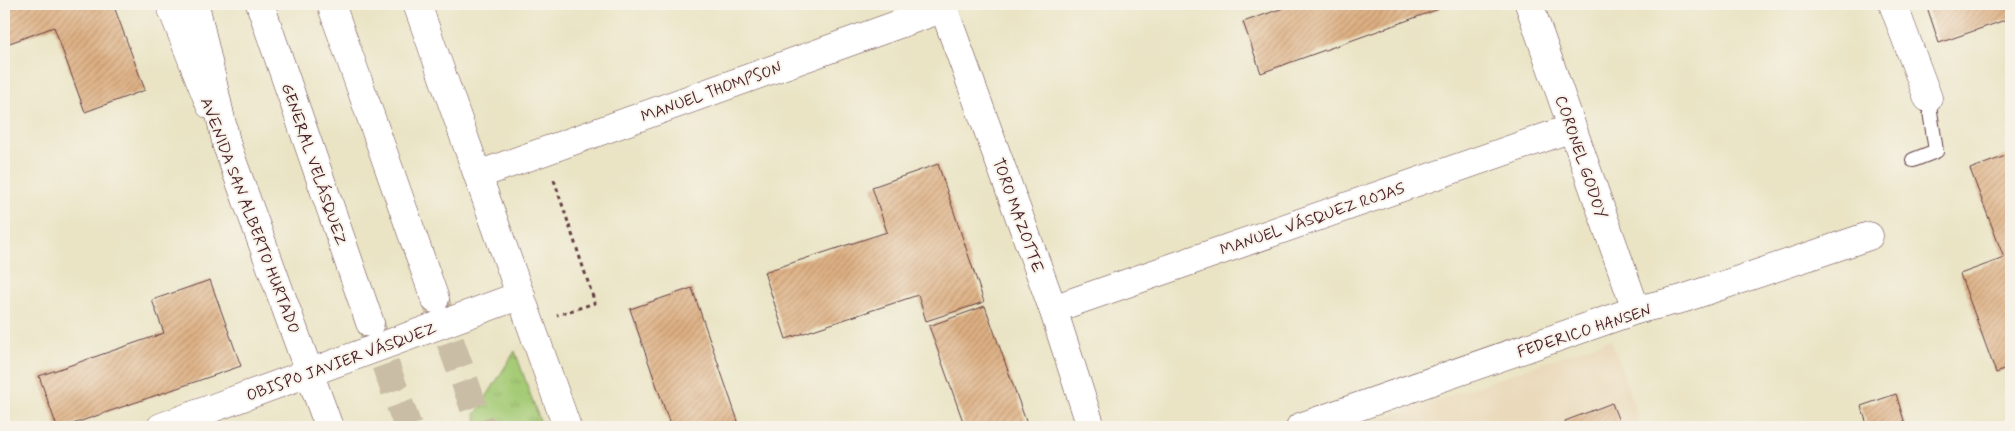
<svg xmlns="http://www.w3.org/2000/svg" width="2015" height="431" font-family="Mynerve,sans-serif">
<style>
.built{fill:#ead9ba}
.grass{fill:url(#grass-tufts);stroke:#787550}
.building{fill:url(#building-hatch)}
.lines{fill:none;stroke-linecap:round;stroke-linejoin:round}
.highway-tunnel{stroke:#cabda6;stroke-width:28;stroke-dasharray:28 14;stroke-linecap:butt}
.lane-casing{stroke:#623d42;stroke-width:16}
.street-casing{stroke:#623d42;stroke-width:29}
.secondary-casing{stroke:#623d42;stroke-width:29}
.primary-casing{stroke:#623d42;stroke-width:29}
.highway-casing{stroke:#623d42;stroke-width:29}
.path{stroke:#623d42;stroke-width:3;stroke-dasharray:4 4;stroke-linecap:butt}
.lane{stroke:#fff;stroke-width:14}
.street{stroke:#fff;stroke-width:28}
.secondary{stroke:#fff;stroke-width:28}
.primary{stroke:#fff;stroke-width:28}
.highway{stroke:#fff;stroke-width:28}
.labels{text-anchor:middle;stroke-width:4;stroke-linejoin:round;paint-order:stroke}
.street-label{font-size:16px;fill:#4a1f2b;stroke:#f7f3e8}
</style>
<defs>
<pattern id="grass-tufts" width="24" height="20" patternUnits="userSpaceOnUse" patternTransform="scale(1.25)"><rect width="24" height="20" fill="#a5cb76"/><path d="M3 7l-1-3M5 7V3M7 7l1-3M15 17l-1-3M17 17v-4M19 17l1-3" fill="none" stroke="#90ae66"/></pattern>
<pattern id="building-hatch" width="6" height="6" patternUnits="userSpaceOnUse" patternTransform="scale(1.25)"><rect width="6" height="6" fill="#deb083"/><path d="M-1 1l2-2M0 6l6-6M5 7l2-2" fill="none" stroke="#b68f6b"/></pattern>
</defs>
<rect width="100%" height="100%" fill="#f7f3e8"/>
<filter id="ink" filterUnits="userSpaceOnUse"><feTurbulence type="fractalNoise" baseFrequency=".02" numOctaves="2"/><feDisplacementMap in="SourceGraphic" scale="10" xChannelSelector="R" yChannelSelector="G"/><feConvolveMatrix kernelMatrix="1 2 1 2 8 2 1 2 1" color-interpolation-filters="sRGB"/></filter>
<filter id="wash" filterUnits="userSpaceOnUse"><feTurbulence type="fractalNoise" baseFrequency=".0096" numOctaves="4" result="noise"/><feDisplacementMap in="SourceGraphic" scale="20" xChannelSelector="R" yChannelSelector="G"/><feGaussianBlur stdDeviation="1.12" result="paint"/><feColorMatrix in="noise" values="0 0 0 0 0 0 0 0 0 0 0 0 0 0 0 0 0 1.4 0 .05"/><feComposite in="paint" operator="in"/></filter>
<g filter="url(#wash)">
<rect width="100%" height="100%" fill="#eae4c5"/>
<!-- built -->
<polygon class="built" points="1611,339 1641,427 1360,427"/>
<!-- grass -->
<polygon class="grass" points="515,351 542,427 479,427 475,415"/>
<g id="blocks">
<!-- building -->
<g class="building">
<polygon points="4,4 113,4 145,90 85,112 54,27 4,45"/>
<polygon points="1295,4 1438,4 1439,9 1261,73 1243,22"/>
<polygon points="1926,4 2011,4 2011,18 1939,43"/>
<polygon points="2011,154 2011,367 1996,373 1960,274 2004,258 1970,169"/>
<polygon points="938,164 984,302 926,321 918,295 786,339 764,272 887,232 872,187"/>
<polygon points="210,280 241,366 64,427 57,427 39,376 164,333 152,300"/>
<polygon points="692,288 740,427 671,427 630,309"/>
<polygon points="985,306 1028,427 965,427 929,326"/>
<polygon points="1896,394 1906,427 1868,427 1861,406"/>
<polygon points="1612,403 1621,427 1567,427 1565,421"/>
</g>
</g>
</g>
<g filter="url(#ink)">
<use href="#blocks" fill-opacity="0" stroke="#623d42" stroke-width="1"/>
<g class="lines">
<!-- highway-tunnel -->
<g class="highway-tunnel">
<polyline points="436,302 481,427"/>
<polyline points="371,325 408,427"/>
</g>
<!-- lane casing -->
<g class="lane-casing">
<polyline id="lane" points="1913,160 1936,151 1928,98"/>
</g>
<!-- street casing -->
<g class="street-casing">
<g id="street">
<polyline points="1529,4 1636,310"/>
<polyline points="1893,4 1928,98"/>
<polyline points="478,175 944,8"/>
<polyline points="1053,309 1572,128"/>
<polyline points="161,427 521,295"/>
<polyline points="1300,427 1636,310 1682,299 1869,236"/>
</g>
</g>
<!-- secondary casing -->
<g class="secondary-casing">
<g id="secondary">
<polyline points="170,4 210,105"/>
<polyline points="942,4 1053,309 1091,427"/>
</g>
</g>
<!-- primary casing -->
<g class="primary-casing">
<g id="primary">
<polyline points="417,4 567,427"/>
<polyline points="227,146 329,427"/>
</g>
</g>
<!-- highway casing -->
<g class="highway-casing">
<g id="highway">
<polyline points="195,4 227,146"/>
<polyline points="260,4 370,323"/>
<polyline points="331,4 435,299"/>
</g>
</g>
<!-- path -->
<polyline class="path" points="554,180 595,303 557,315"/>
<!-- lane -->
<use href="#lane" class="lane"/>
<!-- street -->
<use href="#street" class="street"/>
<!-- secondary -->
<use href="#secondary" class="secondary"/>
<!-- primary -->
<use href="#primary" class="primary"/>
<!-- highway -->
<use href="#highway" class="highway"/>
</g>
</g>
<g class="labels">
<!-- street labels -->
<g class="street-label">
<text transform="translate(711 91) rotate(-20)" y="6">MANUEL THOMPSON</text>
<text transform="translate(1582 157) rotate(71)" y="6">CORONEL GODOY</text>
<text transform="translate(315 164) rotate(71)" y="6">GENERAL VELÁSQUEZ</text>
<text transform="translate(251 215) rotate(69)" y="6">AVENIDA SAN ALBERTO HURTADO</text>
<text transform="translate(1019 215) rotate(70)" y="6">TORO MAZOTTE</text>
<text transform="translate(1312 218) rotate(-19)" y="6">MANUEL VÁSQUEZ ROJAS</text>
<text transform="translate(1584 330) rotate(-18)" y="6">FEDERICO HANSEN</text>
<text transform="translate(341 361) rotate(-20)" y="6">OBISPO JAVIER VÁSQUEZ</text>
</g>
</g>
<!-- margin -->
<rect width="2015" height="431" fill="none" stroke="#f7f3e8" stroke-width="20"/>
</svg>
